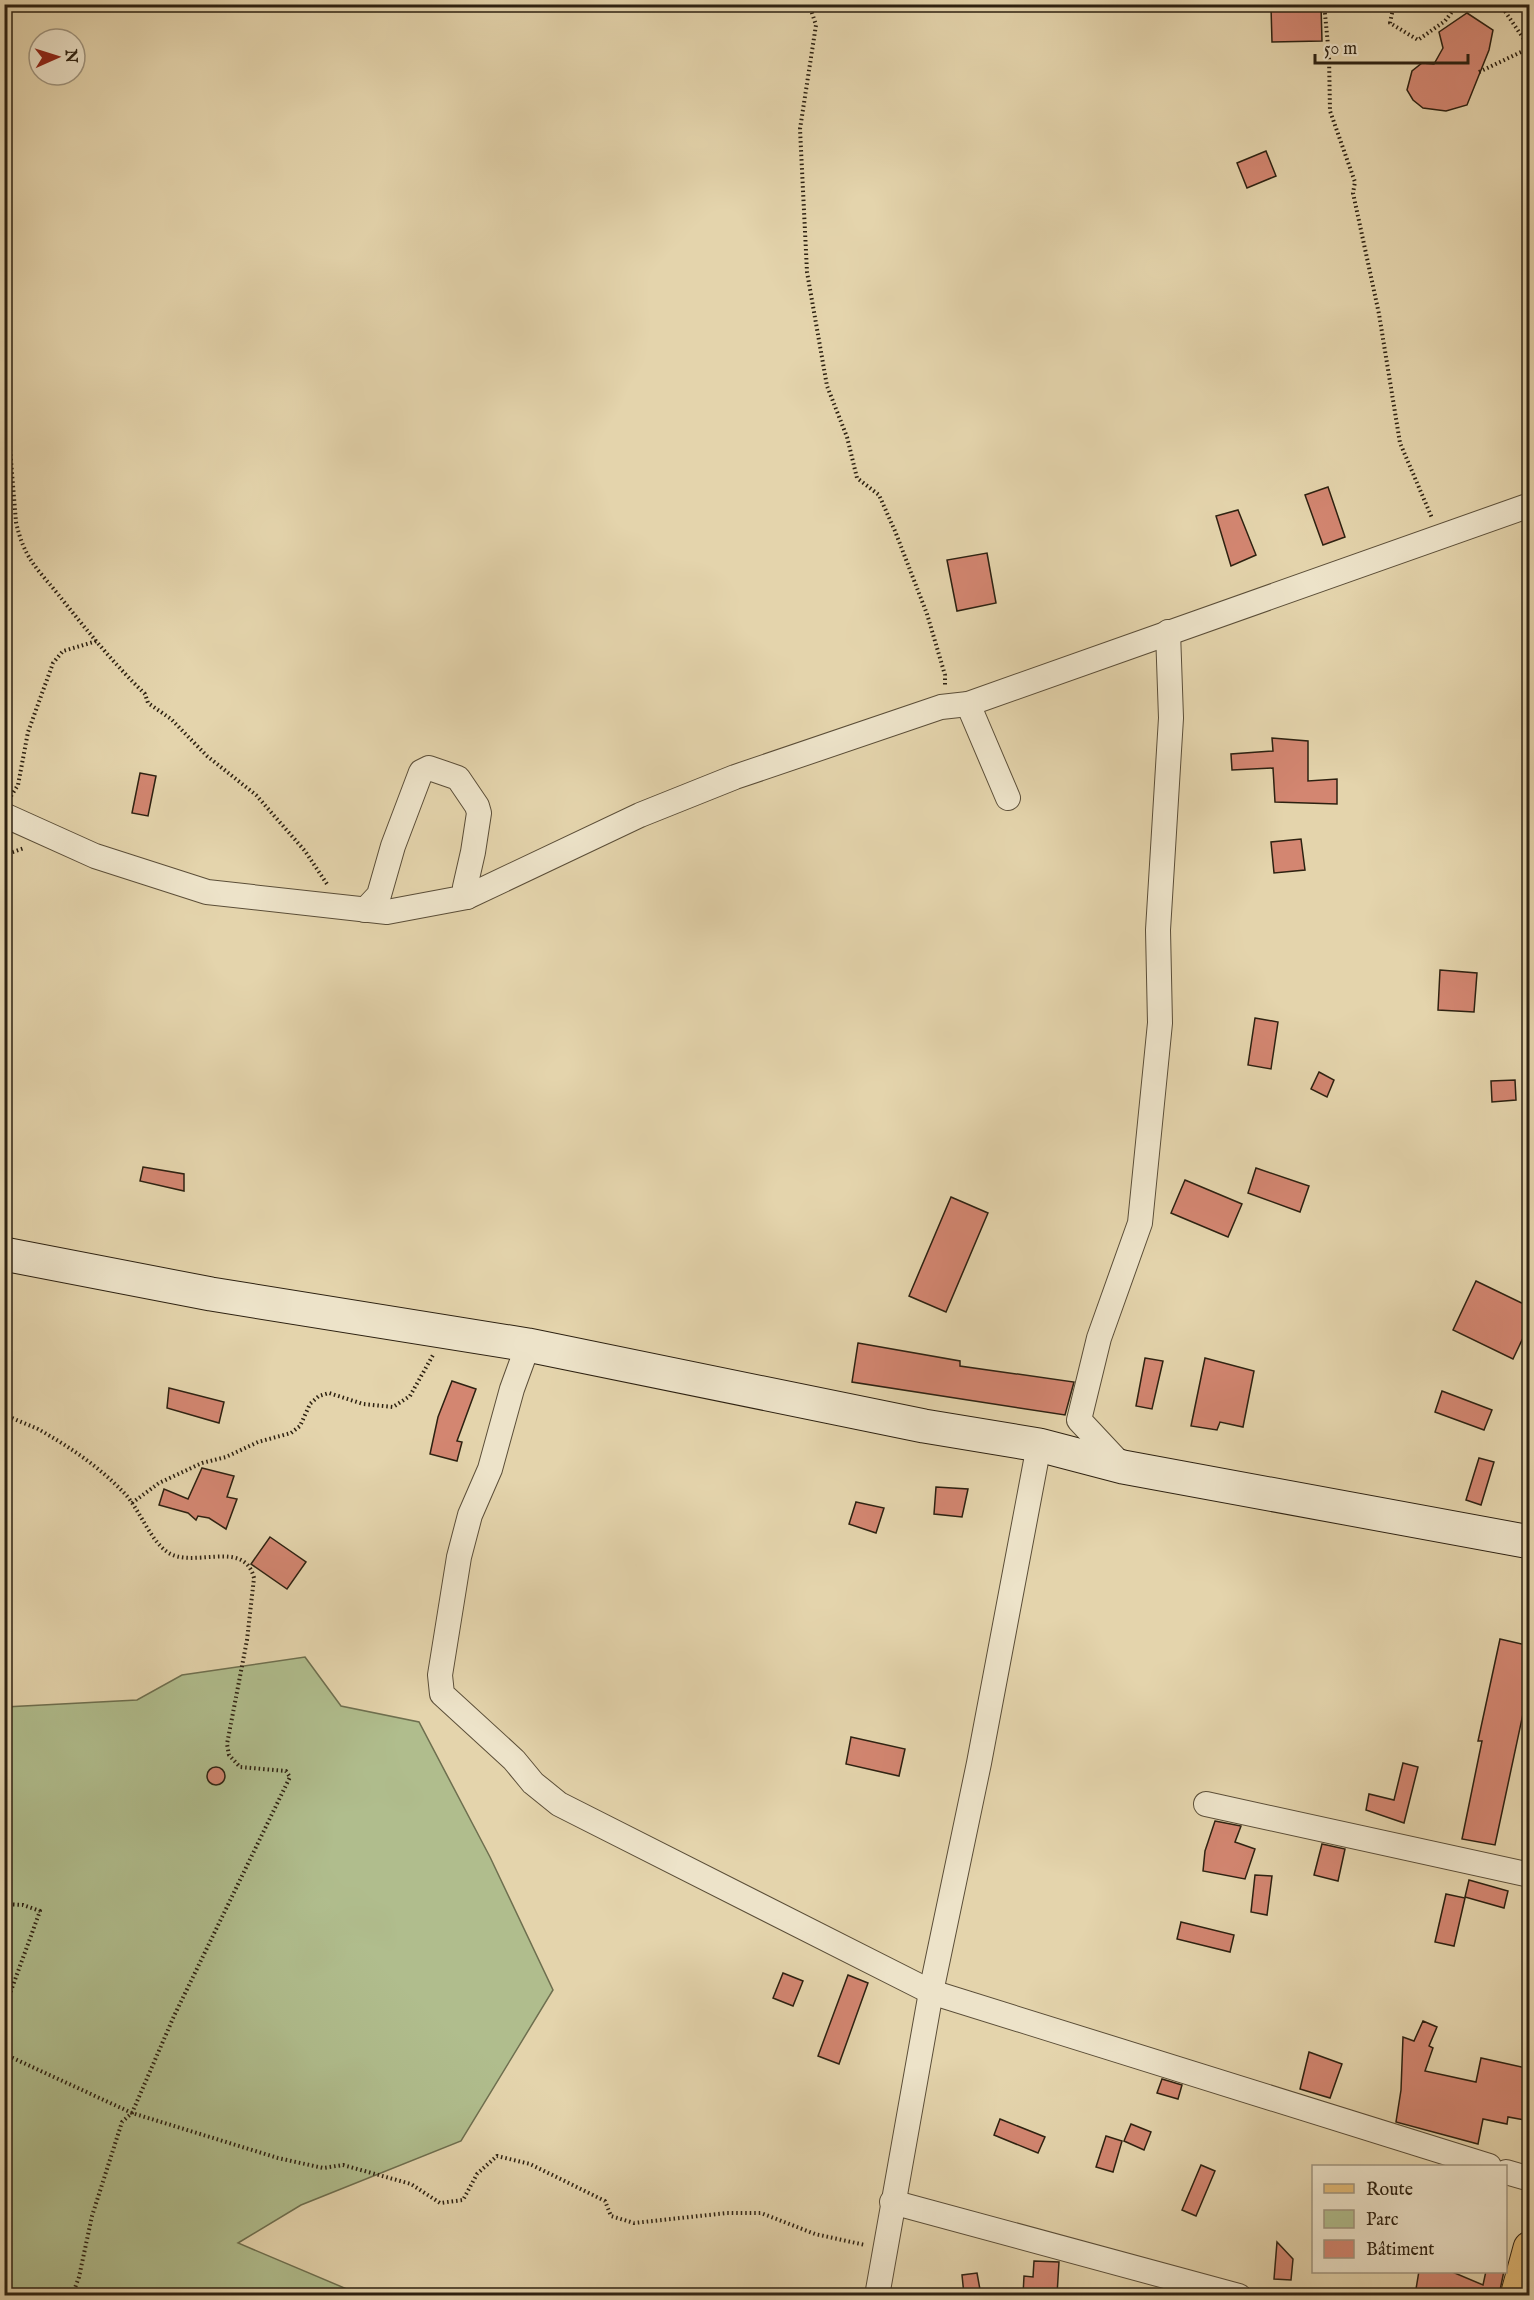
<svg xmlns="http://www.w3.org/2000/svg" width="1534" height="2300" font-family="'IM FELL English',serif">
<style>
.green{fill:#b0bd8d;stroke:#6e6f4f;stroke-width:1.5}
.building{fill:#d38671;stroke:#2d2111;stroke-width:1.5}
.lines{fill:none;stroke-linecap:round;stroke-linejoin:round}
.minor-casing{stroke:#5b4e38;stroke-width:26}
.secondary-casing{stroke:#2d2111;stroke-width:35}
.primary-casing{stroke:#2d2111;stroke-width:35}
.path{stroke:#2d2111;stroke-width:4;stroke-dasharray:1.5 3;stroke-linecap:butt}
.minor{stroke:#ede3c9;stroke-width:24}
.secondary{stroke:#ede3c9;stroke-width:33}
.primary{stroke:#e2ba76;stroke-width:33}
</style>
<rect width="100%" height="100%" fill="#e4d4ac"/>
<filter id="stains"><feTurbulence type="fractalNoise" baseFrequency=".00333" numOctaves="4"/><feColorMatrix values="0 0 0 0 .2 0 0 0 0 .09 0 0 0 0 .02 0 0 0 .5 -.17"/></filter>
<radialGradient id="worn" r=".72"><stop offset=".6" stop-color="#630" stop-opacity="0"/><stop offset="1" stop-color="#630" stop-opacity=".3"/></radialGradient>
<!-- green -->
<polygon class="green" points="305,1657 341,1706 419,1722 490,1857 553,1990 461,2141 301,2205 238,2243 361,2295 5,2295 5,1707 137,1700 182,1675"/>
<!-- building -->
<g class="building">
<polygon points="1321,5 1322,41 1272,42 1271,7"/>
<polygon points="1467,13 1493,30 1489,50 1467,105 1446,111 1423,108 1413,100 1407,90 1412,71 1422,63 1434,64 1443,48 1439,32"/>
<polygon points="1266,151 1276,176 1247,188 1237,163"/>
<polygon points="1328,487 1345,537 1323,545 1305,495"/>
<polygon points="1238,510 1256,555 1231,566 1216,516"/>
<polygon points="987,553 996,603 957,611 947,560"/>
<polygon points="1272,738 1308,741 1308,781 1337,779 1337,804 1275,802 1273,768 1232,770 1231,754 1273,751"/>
<polygon points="140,773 156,776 148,816 132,813"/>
<polygon points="1301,839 1305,870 1274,873 1271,842"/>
<polygon points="1440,970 1477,973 1474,1012 1438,1010"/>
<polygon points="1255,1018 1278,1022 1271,1069 1248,1065"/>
<polygon points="1319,1072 1334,1080 1327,1097 1311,1089"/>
<polygon points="1515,1080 1516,1100 1492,1102 1491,1081"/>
<polygon points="143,1167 184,1174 184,1191 140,1181"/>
<polygon points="1256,1168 1309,1186 1300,1212 1248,1193"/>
<polygon points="1185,1180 1242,1204 1228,1237 1171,1213"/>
<polygon points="951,1197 988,1213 946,1312 909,1296"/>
<polygon points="1476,1281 1530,1307 1530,1323 1513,1359 1453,1330"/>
<polygon points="858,1343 960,1361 960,1366 1074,1382 1065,1415 852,1382"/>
<polygon points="1145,1358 1163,1361 1152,1409 1136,1406"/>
<polygon points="1205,1358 1254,1371 1243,1427 1220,1422 1217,1430 1191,1426"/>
<polygon points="452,1381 476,1389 457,1441 462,1442 457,1461 430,1454 438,1417"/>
<polygon points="169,1388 224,1402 219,1423 167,1408"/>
<polygon points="1442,1391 1492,1410 1484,1430 1435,1412"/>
<polygon points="1479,1458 1494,1462 1481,1505 1466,1500"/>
<polygon points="202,1468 234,1476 227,1497 237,1499 226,1529 209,1518 198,1516 196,1520 188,1513 159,1505 164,1489 188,1499"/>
<polygon points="936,1487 968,1489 962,1517 934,1514"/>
<polygon points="856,1502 884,1508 876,1533 849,1524"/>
<polygon points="270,1537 306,1562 287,1589 251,1564"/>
<polygon points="1500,1639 1530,1646 1530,1681 1495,1845 1462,1839 1482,1741 1478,1741"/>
<polygon points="851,1737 905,1749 899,1776 846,1764"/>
<polygon points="1403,1763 1418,1767 1404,1823 1366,1810 1369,1794 1394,1800"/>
<circle cx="216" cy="1776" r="9"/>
<polygon points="1215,1821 1241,1826 1235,1842 1255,1849 1245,1879 1203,1871 1205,1851"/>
<polygon points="1322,1844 1345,1849 1338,1881 1314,1875"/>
<polygon points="1255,1875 1272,1876 1267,1915 1251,1912"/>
<polygon points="1469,1880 1508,1891 1504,1908 1465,1897"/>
<polygon points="1446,1894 1465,1898 1454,1946 1435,1942"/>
<polygon points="1181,1922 1234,1935 1230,1952 1177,1939"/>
<polygon points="783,1973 803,1981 793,2006 773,1998"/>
<polygon points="848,1975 868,1983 839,2064 818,2056"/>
<polygon points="1423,2021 1437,2027 1429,2046 1433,2048 1425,2071 1476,2082 1481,2058 1530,2069 1530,2121 1508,2117 1507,2124 1483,2119 1478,2144 1396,2122 1401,2090 1403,2037 1414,2041"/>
<polygon points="1309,2052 1342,2064 1330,2098 1300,2089"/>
<polygon points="1162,2079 1182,2085 1178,2099 1157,2093"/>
<polygon points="1000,2119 1045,2137 1038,2153 994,2135"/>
<polygon points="1131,2124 1151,2132 1144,2150 1124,2141"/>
<polygon points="1106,2136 1122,2141 1113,2172 1096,2167"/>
<polygon points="1201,2165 1215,2171 1196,2216 1182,2210"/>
<polygon points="1277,2242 1293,2259 1291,2280 1274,2279"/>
<polygon points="1034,2261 1059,2262 1057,2295 1023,2295 1024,2276 1033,2277"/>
<polygon points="1419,2271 1450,2271 1483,2285 1486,2271 1504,2271 1499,2295 1415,2295"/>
<polygon points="977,2273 981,2295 964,2295 962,2275"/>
</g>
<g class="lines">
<!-- minor casing -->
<g class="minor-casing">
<g id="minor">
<polyline points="968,704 1008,798"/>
<polyline points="4,815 95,856 207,892 387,912 467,897 640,815 735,777 941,707 968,704 1530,505"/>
<polyline points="365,910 379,895 393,846 421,772 429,768 458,778 477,806 479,813 473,852 465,887 467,897"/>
<polyline points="528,1345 512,1389 490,1469 470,1515 459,1557 440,1675 442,1694 514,1760 533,1783 559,1804 931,1992 1489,2166"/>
<polyline points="1123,1467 1079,1420 1099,1338 1140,1223 1160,1023 1158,930 1171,718 1168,632"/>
<polyline points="1206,1804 1530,1875"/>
<polyline points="1506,2172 1530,2179"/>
<polyline points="892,2202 1239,2296"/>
<polyline points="877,2296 931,1992 979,1763 1039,1445"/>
</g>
</g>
<!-- secondary casing -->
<g class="secondary-casing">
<polyline id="secondary" points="4,1254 211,1294 528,1345 924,1426 1039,1445 1123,1467 1530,1542"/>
</g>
<!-- primary casing -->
<g class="primary-casing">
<polyline id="primary" points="1517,2296 1530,2248"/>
</g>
<!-- path -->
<g class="path">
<polyline points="809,4 816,25 800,129 807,272 827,386 847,437 857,478 879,495 895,531 927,614 945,675 945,686"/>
<polyline points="1324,4 1329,55 1330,111 1355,182 1353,193 1379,314 1400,443 1432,518"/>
<polyline points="1394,4 1390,23 1418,40 1445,21 1458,4"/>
<polyline points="1500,4 1530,48"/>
<polyline points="1479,72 1521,52 1530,43"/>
<path d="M4,370L9,386L7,412L16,522C24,558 36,567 57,593C85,628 113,663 145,694L148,703L171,719L207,756L256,795L305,851L327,884"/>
<polyline points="11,796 18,785 28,732 53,663 63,651 97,641"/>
<polyline points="4,855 24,848"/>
<path d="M4,1414C15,1420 27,1424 38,1429C70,1447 101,1468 126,1495C140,1511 150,1539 166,1551C191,1571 244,1537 254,1578L247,1640L227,1744L229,1755L240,1767L286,1771L290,1777L174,2016L132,2113L122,2122L92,2216L79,2277L72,2296"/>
<polyline points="132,1503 159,1483 202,1463 226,1457 258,1442 291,1433 300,1426 310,1404 319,1396 329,1393 363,1404 393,1407 410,1396 433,1355"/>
<polyline points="4,1904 23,1905 40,1911 4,2010"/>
<polyline points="4,2054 132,2113 278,2158 323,2168 343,2165 411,2184 440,2203 463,2200 477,2174 497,2156 530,2164 605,2201 611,2216 634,2223 727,2213 761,2213 815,2234 865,2245"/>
</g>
<!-- minor -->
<use href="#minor" class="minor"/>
<!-- secondary -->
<use href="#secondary" class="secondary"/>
<!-- primary -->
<use href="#primary" class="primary"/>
</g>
<!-- margin -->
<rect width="1534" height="2300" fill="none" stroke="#e4d4ac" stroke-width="24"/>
<rect x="6" y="6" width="1522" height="2288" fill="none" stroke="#2d2111" stroke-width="3"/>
<rect x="12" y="12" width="1510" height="2276" fill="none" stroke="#2d2111" stroke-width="1.5"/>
<!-- legend -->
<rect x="1312" y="2165" width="195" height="108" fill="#ede3c9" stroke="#a0957f" stroke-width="1.5"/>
<rect x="1324" y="2184" width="30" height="9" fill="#e2ba76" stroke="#a0957f" stroke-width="1.5"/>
<text x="1366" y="2195" font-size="18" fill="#2d2111">Route</text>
<rect x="1324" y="2210" width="30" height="18" fill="#b0bd8d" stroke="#a0957f" stroke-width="1.5"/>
<text x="1366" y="2225" font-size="18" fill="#2d2111">Parc</text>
<rect x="1324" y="2240" width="30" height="18" fill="#d38671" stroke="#a0957f" stroke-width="1.5"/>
<text x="1366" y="2255" font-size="18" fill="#2d2111">Bâtiment</text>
<!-- north arrow -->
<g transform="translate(57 57) rotate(87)"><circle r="28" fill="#ede3c9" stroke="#a0957f" stroke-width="1.5"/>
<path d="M0-4.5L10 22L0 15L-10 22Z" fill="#8f2418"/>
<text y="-9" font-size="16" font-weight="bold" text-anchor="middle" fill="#2d2111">N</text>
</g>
<!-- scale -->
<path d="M1315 54v9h153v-9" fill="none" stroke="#2d2111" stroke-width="3"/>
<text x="1324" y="54" font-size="18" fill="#2d2111" stroke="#ede3c9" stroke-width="4.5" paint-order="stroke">50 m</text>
<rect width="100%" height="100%" filter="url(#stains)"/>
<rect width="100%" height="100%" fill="url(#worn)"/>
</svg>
